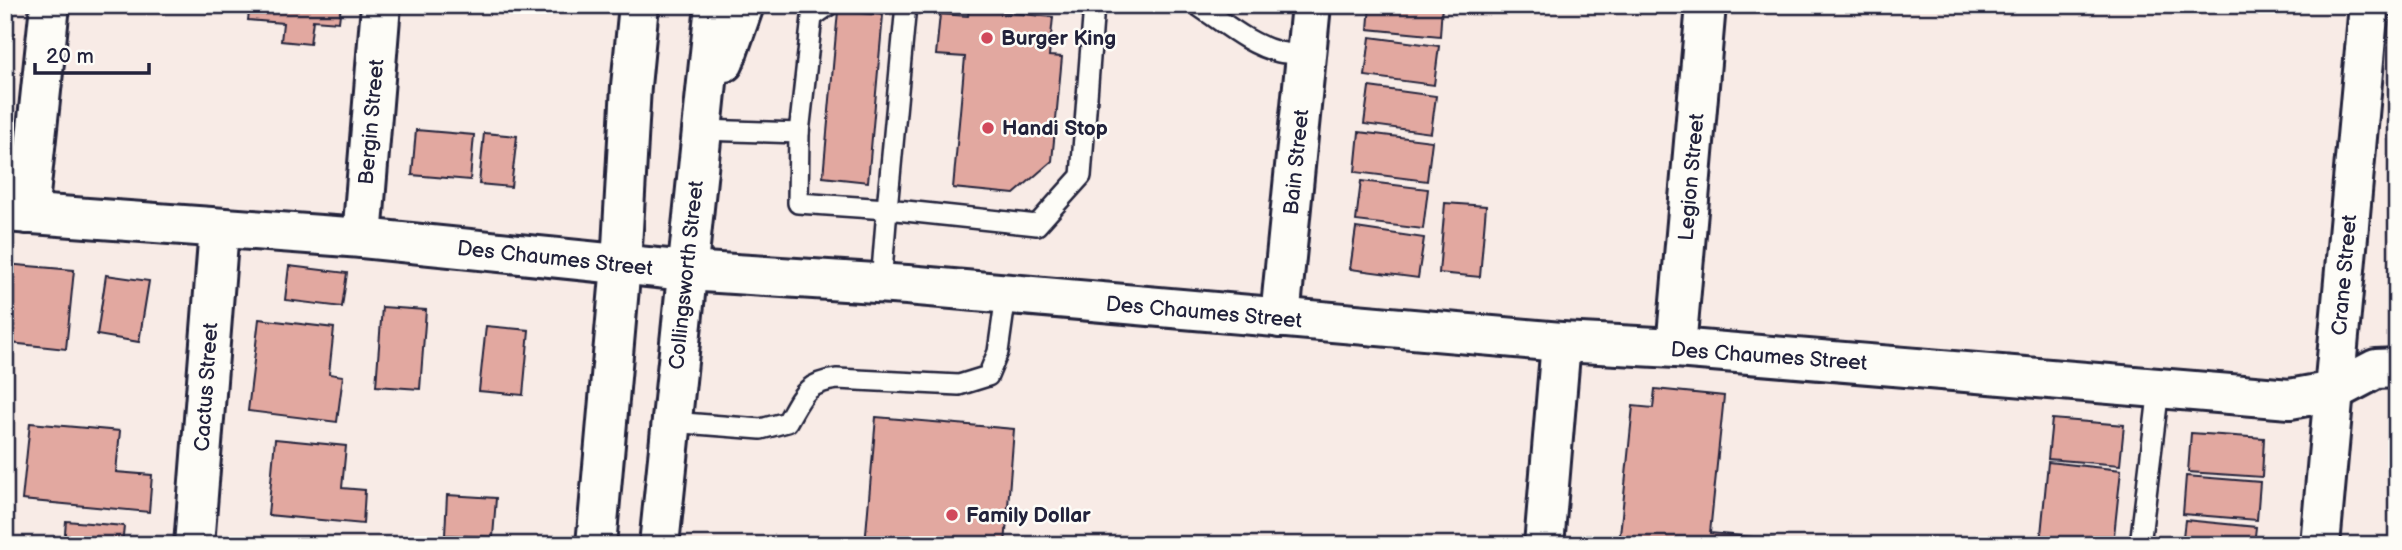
<svg xmlns="http://www.w3.org/2000/svg" width="2402" height="550" font-family="'Balsamiq Sans',sans-serif">
<style>
.building{fill:#e2a8a0;stroke:#22223b;stroke-width:2}
.lines{fill:none;stroke-linecap:round;stroke-linejoin:round}
.lane-casing{stroke:#22223b;stroke-width:24}
.street-casing{stroke:#22223b;stroke-width:44}
.secondary-casing{stroke:#22223b;stroke-width:44}
.lane{stroke:#fdfcf7;stroke-width:19}
.street{stroke:#fdfcf7;stroke-width:38}
.secondary{stroke:#fdfcf7;stroke-width:38}
.poi-dot{fill:#d1495b;stroke:#fdfcf7;stroke-width:2.5}
.labels{text-anchor:middle;stroke-width:5;stroke-linejoin:round;paint-order:stroke}
.poi-label{font-size:21px;font-weight:bold;fill:#22223b;stroke:#fdfcf7;text-anchor:start}
.street-label{font-size:21px;fill:#22223b;stroke:#fdfcf7}
</style>
<rect width="100%" height="100%" fill="#f8ebe6"/>
<filter id="ink" filterUnits="userSpaceOnUse"><feTurbulence type="fractalNoise" baseFrequency=".0143" numOctaves="2"/><feDisplacementMap in="SourceGraphic" scale="14" xChannelSelector="R" yChannelSelector="G"/><feConvolveMatrix kernelMatrix="1 2 1 2 8 2 1 2 1" color-interpolation-filters="sRGB"/></filter>
<g filter="url(#ink)">
<!-- building -->
<g class="building">
<polygon points="250,5 341,5 339,22 313,20 310,44 281,41 283,23 248,20"/>
<polygon points="1370,5 1442,5 1440,36 1368,29"/>
<polygon points="969,9 1053,17 1049,56 1062,57 1052,161 1014,194 953,188 965,57 936,55 940,14 968,16"/>
<polygon points="838,11 883,15 868,182 823,177"/>
<polygon points="1370,37 1439,46 1434,85 1365,76"/>
<polygon points="1369,87 1436,96 1431,133 1364,124"/>
<polygon points="416,130 474,135 470,180 412,175"/>
<polygon points="1359,132 1432,141 1427,181 1355,172"/>
<polygon points="484,133 517,136 511,187 479,184"/>
<polygon points="1361,181 1428,189 1423,229 1356,221"/>
<polygon points="1445,203 1486,206 1480,277 1439,273"/>
<polygon points="1356,228 1424,238 1418,278 1350,269"/>
<polygon points="5,264 74,270 66,349 10,343 11,323 5,322"/>
<polygon points="289,266 347,273 342,307 285,300"/>
<polygon points="106,275 149,281 139,342 97,335"/>
<polygon points="382,307 426,310 420,389 376,386"/>
<polygon points="259,319 334,328 329,374 343,376 337,422 248,411"/>
<polygon points="486,326 529,330 523,395 479,391"/>
<polygon points="1655,389 1724,396 1710,533 1774,539 1773,545 1619,545 1633,406 1653,408"/>
<polygon points="876,417 1014,429 1005,545 865,545"/>
<polygon points="2052,419 2124,425 2120,465 2048,459"/>
<polygon points="30,423 120,431 116,472 152,475 149,512 22,500"/>
<polygon points="2397,429 2397,487 2391,486"/>
<polygon points="2191,433 2264,438 2262,477 2188,472"/>
<polygon points="275,439 346,446 342,488 365,490 363,524 268,515"/>
<polygon points="2048,462 2121,470 2113,545 2040,545"/>
<polygon points="2186,476 2260,482 2257,520 2183,514"/>
<polygon points="447,495 496,498 493,537 445,535"/>
<polygon points="2185,520 2256,527 2254,545 2182,545"/>
<polygon points="66,521 124,526 122,545 64,545"/>
</g>
<g class="lines">
<!-- lane casing -->
<g class="lane-casing">
<g id="lane">
<polyline points="906,5 887,209 1037,225 1081,176 1094,5"/>
<path d="M1197,5C1223,22 1249,45 1279,52C1288,54 1298,54 1307,55"/>
<polyline points="702,130 799,133 812,17 829,5"/>
<polyline points="799,133 798,203 887,209 881,284"/>
<path d="M671,422L761,429L787,422C802,396 805,383 837,379L959,385L988,376L998,352L1006,295"/>
<polyline points="2140,545 2159,388"/>
</g>
</g>
<!-- street casing -->
<g class="street-casing">
<g id="street">
<polyline points="5,212 362,238 687,271 907,285 1561,342 1676,348 2290,399 2334,391 2376,369 2397,368"/>
<polyline points="28,214 50,5"/>
<polyline points="362,238 381,5"/>
<polyline points="1280,318 1311,5"/>
<polyline points="1676,348 1706,5"/>
<polyline points="194,545 219,229"/>
<polyline points="1544,545 1561,342"/>
</g>
</g>
<!-- secondary casing -->
<g class="secondary-casing">
<g id="secondary">
<polyline points="724,62 744,5"/>
<polyline points="596,545 621,265 631,86 639,5"/>
<polyline points="659,545 715,5"/>
<polyline points="2320,545 2369,5"/>
</g>
</g>
<!-- lane -->
<use href="#lane" class="lane"/>
<!-- street -->
<use href="#street" class="street"/>
<!-- secondary -->
<use href="#secondary" class="secondary"/>
</g>
</g>
<!-- markers -->
<g class="poi-dot">
<circle cx="987" cy="38" r="7"/>
<circle cx="988" cy="128" r="7"/>
<circle cx="952" cy="515" r="7"/>
</g>
<g class="labels">
<!-- poi labels -->
<g class="poi-label">
<text x="1001" y="45">Burger King</text>
<text x="1002" y="135">Handi Stop</text>
<text x="966" y="522">Family Dollar</text>
</g>
<!-- street labels -->
<g class="street-label">
<text transform="translate(371 122) rotate(-85)" y="7">Bergin Street</text>
<text transform="translate(1296 162) rotate(-84)" y="7">Bain Street</text>
<text transform="translate(1691 177) rotate(-85)" y="7">Legion Street</text>
<text transform="translate(555 258) rotate(6)" y="7">Des Chaumes Street</text>
<text transform="translate(686 275) rotate(-84)" y="7">Collingsworth Street</text>
<text transform="translate(2344 275) rotate(-85)" y="7">Crane Street</text>
<text transform="translate(1204 312) rotate(5)" y="7">Des Chaumes Street</text>
<text transform="translate(1769 356) rotate(4)" y="7">Des Chaumes Street</text>
<text transform="translate(206 387) rotate(-86)" y="7">Cactus Street</text>
</g>
</g>
<!-- margin -->
<rect width="2402" height="550" fill="none" stroke="#fdfcf7" stroke-width="28"/>
<rect x="14" y="14" width="2374" height="522" fill="none" stroke="#22223b" stroke-width="2.5" filter="url(#ink)"/>
<!-- scale -->
<path d="M35 63v10h114v-10" fill="none" stroke="#22223b" stroke-width="3.5"/>
<text x="46" y="63" font-size="21" fill="#22223b" stroke="#fdfcf7" stroke-width="5" paint-order="stroke">20 m</text>
</svg>
